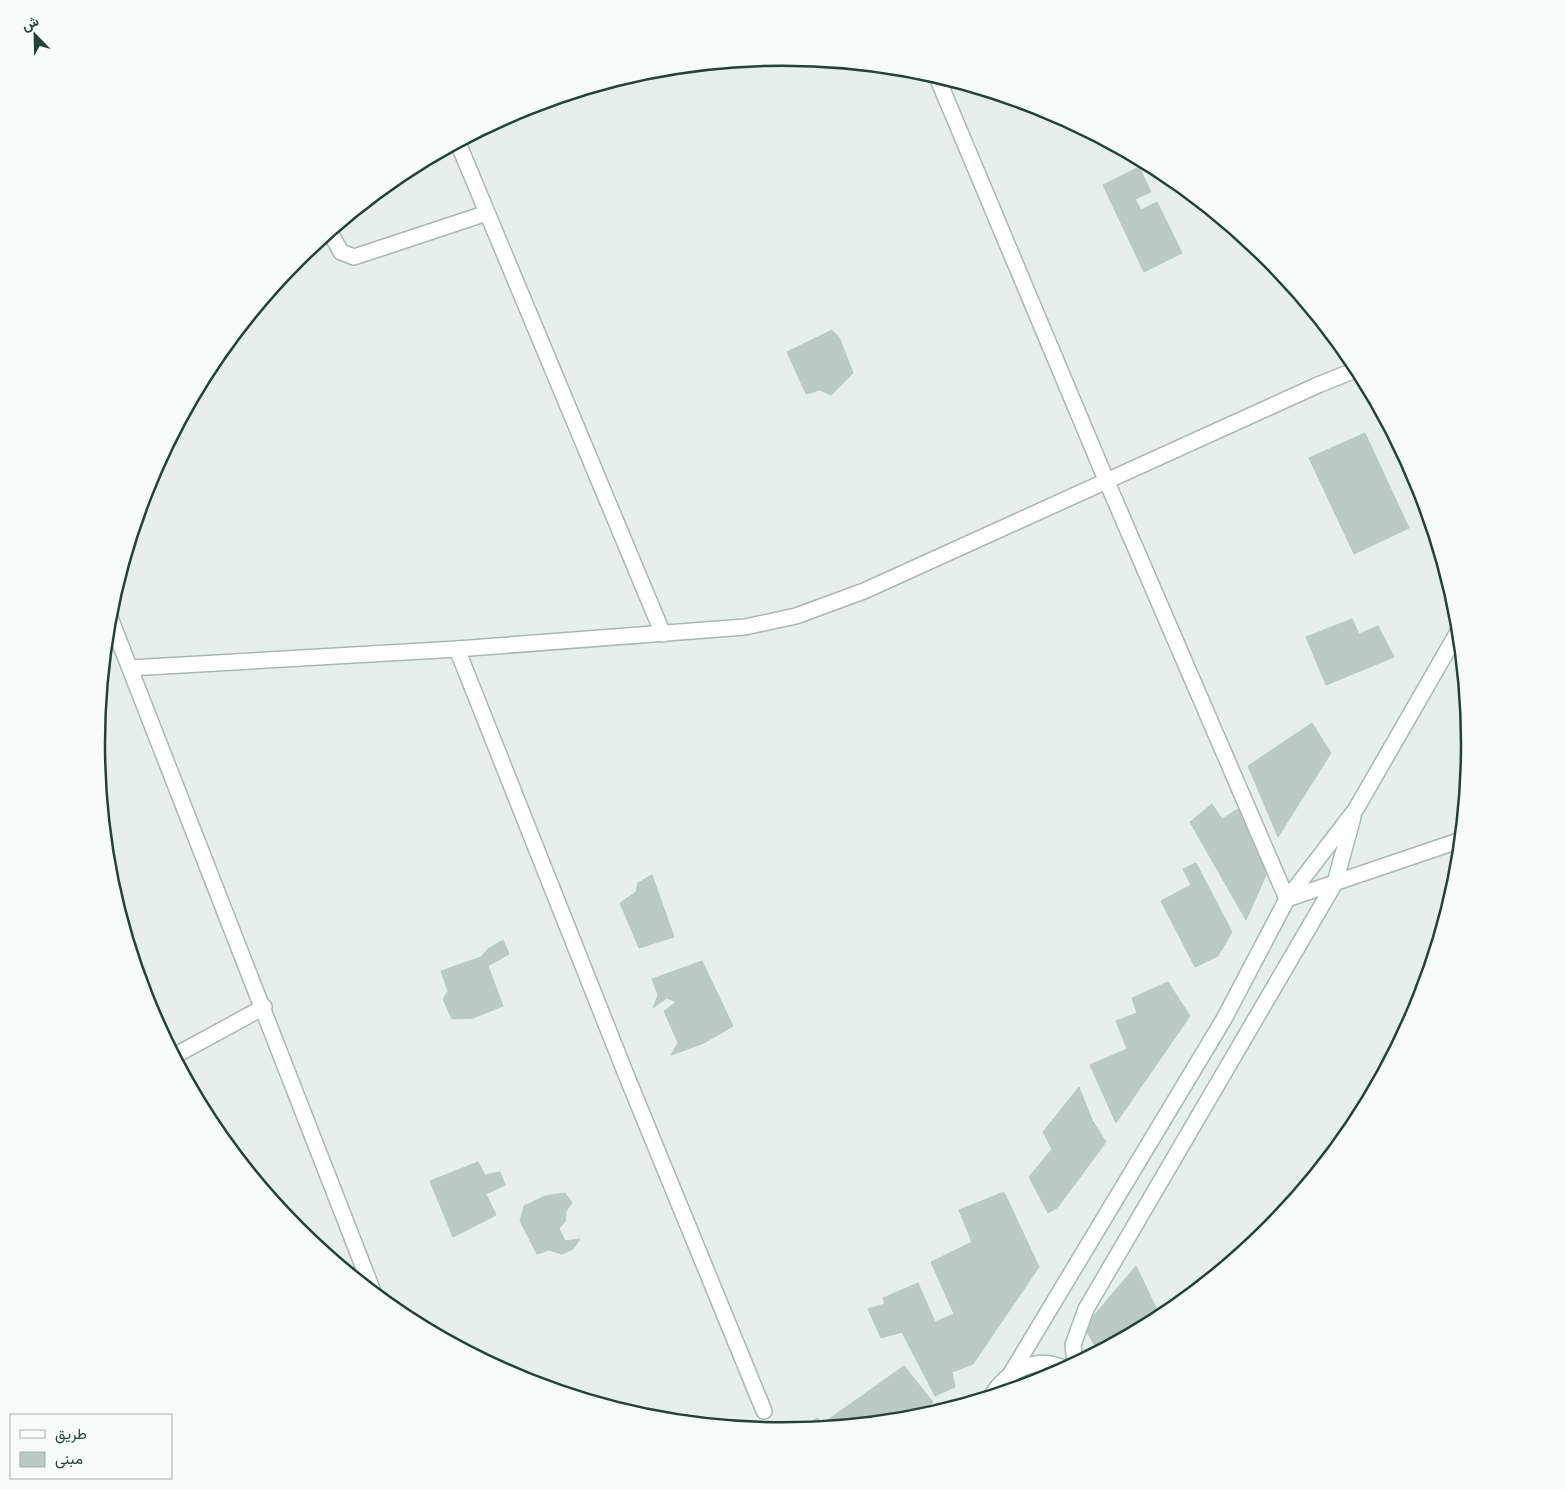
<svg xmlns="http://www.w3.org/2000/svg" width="1566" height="1489" font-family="'Roboto Condensed',Vazirmatn,sans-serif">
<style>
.building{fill:#bbcac4;stroke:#b8c9c2}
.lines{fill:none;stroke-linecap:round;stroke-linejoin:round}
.lane-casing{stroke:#a8b8b2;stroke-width:18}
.street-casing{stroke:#a8b8b2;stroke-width:18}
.secondary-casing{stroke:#a4bbb3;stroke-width:18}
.lane{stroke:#fff;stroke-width:15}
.street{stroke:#fff;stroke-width:15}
.secondary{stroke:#fff;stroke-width:15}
.rim{fill:none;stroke:#24423a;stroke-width:2.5}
</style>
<rect width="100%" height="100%" fill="#e6efeb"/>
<!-- building -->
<g class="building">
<polygon points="1139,167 1151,192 1135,199 1141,210 1157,202 1182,253 1144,272 1103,185"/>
<polygon points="832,330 839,337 853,373 831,395 820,390 806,394 787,352"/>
<polygon points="1365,433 1409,528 1354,554 1309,458"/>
<polygon points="1352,619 1359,634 1378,626 1394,657 1326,685 1306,637"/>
<polygon points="1312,723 1331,753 1278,837 1248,766"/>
<polygon points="1212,804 1222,819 1241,807 1267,873 1246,920 1190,822"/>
<polygon points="1196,863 1232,932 1218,956 1195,967 1161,901 1191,885 1183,869"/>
<polygon points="652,875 674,937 639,948 620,903 636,892 638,883"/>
<polygon points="503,940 509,954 488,966 503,1006 473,1018 452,1019 443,999 448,991 441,971 481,957 488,949"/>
<polygon points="702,961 733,1026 704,1043 671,1055 678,1043 664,1011 676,1002 667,998 653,1008 658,995 652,979"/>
<polygon points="1168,982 1190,1016 1116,1123 1090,1065 1127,1049 1116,1021 1137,1013 1132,998"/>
<polygon points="1079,1087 1092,1120 1106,1142 1057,1208 1048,1213 1029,1177 1052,1149 1043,1132"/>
<polygon points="478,1162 485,1175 500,1172 505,1185 486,1194 496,1215 453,1237 430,1181"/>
<polygon points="1004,1192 1039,1267 973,1364 952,1372 955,1387 935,1396 902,1332 881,1338 868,1309 885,1304 883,1298 918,1283 935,1322 954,1314 931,1262 972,1242 959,1210"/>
<polygon points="565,1193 572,1203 566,1211 565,1222 559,1228 565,1241 580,1239 573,1249 562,1254 549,1250 537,1254 520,1221 524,1206 545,1196"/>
<polygon points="1136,1266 1161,1318 1098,1351 1084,1327"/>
<polygon points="904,1366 933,1402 913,1419 789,1431 818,1418 822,1424"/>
</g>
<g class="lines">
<!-- lane casing -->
<g class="lane-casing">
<polyline id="lane" points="937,77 1107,482 1287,899"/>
</g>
<!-- street casing -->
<g class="street-casing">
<g id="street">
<polyline points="458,143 663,634"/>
<polyline points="330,232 341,252 354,257 487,213"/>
<polyline points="109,615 374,1294"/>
<polyline points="457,649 627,1077 764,1411"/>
<polyline points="130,668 457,649 745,627 796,616 864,591 1318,385 1358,369"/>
<polyline points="1287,899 1461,840"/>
<polyline points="174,1056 264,1007"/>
</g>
</g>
<!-- secondary casing -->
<g class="secondary-casing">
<g id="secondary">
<polyline points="1075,1364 1073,1345 1086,1309 1335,883 1353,817"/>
<polyline points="1010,1375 1224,1019 1287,899 1356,809 1459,630"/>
<path d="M992,1395C1007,1371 1037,1354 1065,1369"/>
</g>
</g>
<!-- lane -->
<use href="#lane" class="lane"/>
<!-- street -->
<use href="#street" class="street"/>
<!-- secondary -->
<use href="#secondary" class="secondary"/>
</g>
<!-- crop -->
<path d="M0 0H1566V1489H0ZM105 744a678 678 0 1 1 1356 0a678 678 0 1 1-1356 0Z" fill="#f7fbf9" fill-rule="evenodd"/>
<path class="rim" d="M105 744a678 678 0 1 1 1356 0a678 678 0 1 1-1356 0Z"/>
<!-- legend -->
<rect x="10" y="1414" width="162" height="65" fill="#f7fbf9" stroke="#a3b1ad"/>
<rect x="20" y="1430" width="25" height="8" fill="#ffffff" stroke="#a3b1ad"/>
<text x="55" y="1439" font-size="15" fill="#24423a">طريق</text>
<rect x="20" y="1452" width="25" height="15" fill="#bbcac4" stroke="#a3b1ad"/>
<text x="55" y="1464" font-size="15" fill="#24423a">مبنى</text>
<!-- north arrow -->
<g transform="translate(35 35) rotate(337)" stroke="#f7fbf9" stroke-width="4" paint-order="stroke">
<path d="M0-4L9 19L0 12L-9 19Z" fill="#24423a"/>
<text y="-8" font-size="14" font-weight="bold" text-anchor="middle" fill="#24423a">ش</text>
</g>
</svg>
